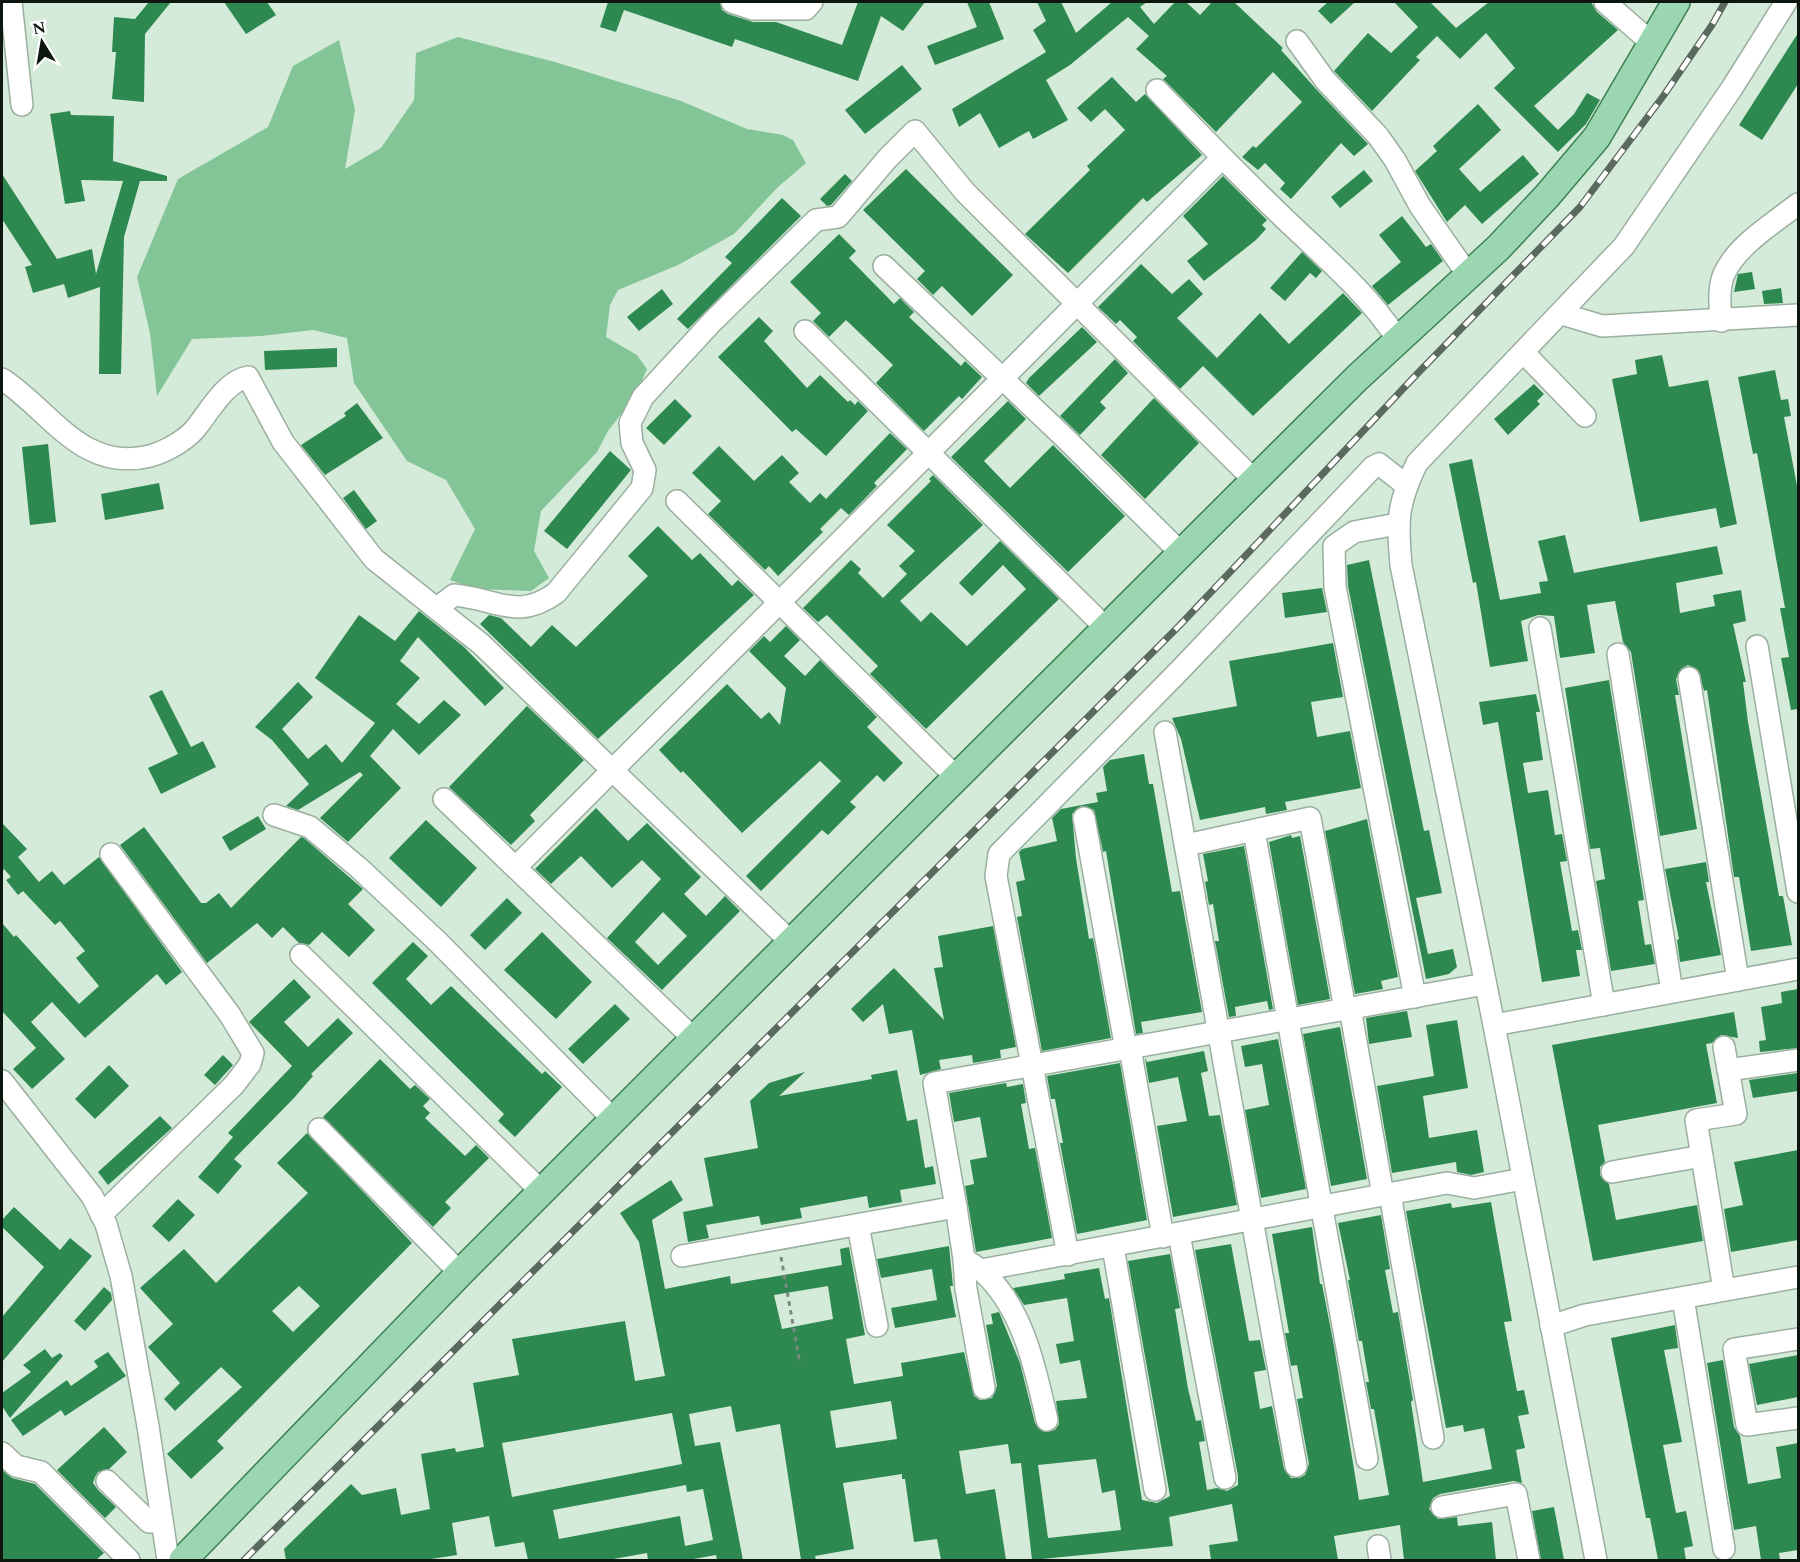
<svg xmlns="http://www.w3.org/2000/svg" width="1800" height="1562" font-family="Spectral,serif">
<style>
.green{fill:#83c596}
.building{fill:#2d8950;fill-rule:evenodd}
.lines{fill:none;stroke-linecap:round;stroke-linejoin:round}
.minor-casing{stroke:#9aaf9f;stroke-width:24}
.major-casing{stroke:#3d8154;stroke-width:30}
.path{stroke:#7a8a7e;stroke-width:3;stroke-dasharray:4.5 4.5;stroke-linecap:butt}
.minor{stroke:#fff;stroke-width:21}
.major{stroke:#9ad6af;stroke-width:27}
.rail-casing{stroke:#5b685e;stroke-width:7}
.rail{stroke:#fff;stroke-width:4.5;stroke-dasharray:14;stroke-linecap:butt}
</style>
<rect width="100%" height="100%" fill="#d5ebda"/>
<!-- green -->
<polygon class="green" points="458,37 555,62 681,101 747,129 783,135 793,140 806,163 778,187 734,234 678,265 618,290 610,305 606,337 637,355 647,369 635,396 608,431 597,452 541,511 534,551 549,578 531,591 476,589 450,580 475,529 446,480 407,461 354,383 347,338 313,330 261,336 192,339 157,396 150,333 137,277 178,179 268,127 293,66 339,40 355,110 345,169 381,148 414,100 416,53"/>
<!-- building -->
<g class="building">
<polygon points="149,2 171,2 145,34 144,102 112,99 116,52 112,52 114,17 135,19"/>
<polygon points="224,2 267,2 276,15 246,34"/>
<polygon points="608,2 720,2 722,10 728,14 753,22 776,22 842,45 858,2 925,2 903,31 881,16 858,81 735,39 732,47 624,10 616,32 600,27"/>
<polygon points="967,2 989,2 1004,39 935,65 927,46 977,27"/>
<polygon points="1037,2 1061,2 1076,33 1112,2 1147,2 1140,7 1154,24 1175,2 1186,2 1200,15 1212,2 1234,2 1283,48 1281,50 1316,89 1368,144 1354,156 1341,143 1291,199 1280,189 1285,183 1265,163 1258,170 1242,157 1253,146 1256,148 1302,102 1273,72 1216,132 1163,79 1167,76 1136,49 1149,36 1128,17 1070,65 1046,80 1068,120 1033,139 1029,131 999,148 980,113 959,127 952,109 1046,52 1033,30 1046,21"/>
<polygon points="1328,2 1355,2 1331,24 1318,11"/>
<polygon points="1394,2 1430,2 1456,28 1489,2 1591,2 1597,12 1618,30 1534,106 1558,130 1574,114 1587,93 1600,100 1586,124 1558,152 1494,88 1515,68 1486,33 1460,59 1437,36 1416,57 1420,60 1372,111 1334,71 1368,33 1391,53 1418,27"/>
<polygon points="1798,33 1798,84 1762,140 1739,125"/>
<polygon points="902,65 922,89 865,134 845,110"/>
<polygon points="1112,77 1136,102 1145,94 1202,155 1147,202 1143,198 1068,273 1025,234 1090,170 1087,166 1125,130 1105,109 1091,122 1077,108"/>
<polygon points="1478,104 1501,130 1459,169 1480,192 1523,155 1539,174 1482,224 1465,205 1447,222 1415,171 1437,151 1433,146"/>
<polygon points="70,111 71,115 114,116 113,161 167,176 167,181 140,181 124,237 121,374 99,374 100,287 68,298 64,284 33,293 25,267 32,265 2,219 2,174 57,259 92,249 96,274 123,181 81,180 85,201 65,204 50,114"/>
<polygon points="906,169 1013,275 972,316 942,286 933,295 917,279 925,271 863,210"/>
<polygon points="1364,170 1373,181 1340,208 1331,197"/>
<polygon points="845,174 852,181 831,205 827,206 820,199"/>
<polygon points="1223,176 1267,220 1262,225 1266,229 1256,240 1204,281 1187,261 1208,244 1183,216"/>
<polygon points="782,198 801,216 688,329 677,319 732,263 725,257"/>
<polygon points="1402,216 1426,247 1431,244 1443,261 1388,305 1372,286 1401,262 1379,235"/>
<polygon points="839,234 856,251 849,258 894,304 900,298 914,312 909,317 961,366 965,361 982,377 962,399 959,396 924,431 876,383 893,365 846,320 829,337 813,321 821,313 790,282"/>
<polygon points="1302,252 1322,271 1316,278 1310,273 1285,301 1270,288"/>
<polygon points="1141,264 1172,294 1189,279 1203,294 1177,318 1217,358 1260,313 1289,344 1343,293 1362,313 1253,416 1203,366 1180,389 1133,341 1137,337 1120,320 1116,324 1098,307"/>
<polygon points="1752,272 1755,289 1734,292 1738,274"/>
<polygon points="1781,288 1783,303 1764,304 1762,291"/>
<polygon points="662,289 673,304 639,331 627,317"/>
<polygon points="759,317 773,331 764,341 807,388 820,375 848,402 850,400 855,405 858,401 868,411 826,456 796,429 792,432 718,357"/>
<polygon points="1082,327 1097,342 1039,396 1026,383 1029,378"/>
<polygon points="337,348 337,367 265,370 264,351"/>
<polygon points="1662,355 1669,387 1708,380 1737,524 1720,528 1716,508 1640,522 1612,379 1637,374 1635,360"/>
<polygon points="1115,359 1128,373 1100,402 1106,408 1080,435 1060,416"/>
<polygon points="1775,370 1781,400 1788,399 1791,416 1784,417 1798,491 1798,709 1791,710 1781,658 1789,657 1780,608 1785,608 1757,453 1753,454 1738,377"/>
<polygon points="1534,384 1544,394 1537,401 1540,404 1508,435 1494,419"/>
<polygon points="1154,398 1199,443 1145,499 1101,455"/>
<polygon points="675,399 692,416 664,445 646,428"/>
<polygon points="1008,401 1026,419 984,461 1010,488 1053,445 1125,516 1068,572 951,457"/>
<polygon points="357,403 383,438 325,475 301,445 346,416 344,413"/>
<polygon points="890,433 907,449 874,483 877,486 849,515 841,508 820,529 823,532 778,576 769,566 765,570 708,514 721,501 692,473 719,446 754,481 782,455 799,473 789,482 810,503 820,493 826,499"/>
<polygon points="48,444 56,522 30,525 22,447"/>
<polygon points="610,451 631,470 567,549 544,531"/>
<polygon points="1472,459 1500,600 1541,593 1539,582 1548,581 1538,541 1565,535 1574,573 1717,546 1723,574 1676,583 1680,613 1715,606 1713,595 1741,590 1746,621 1733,624 1746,682 1743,682 1748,722 1779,896 1783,896 1792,945 1751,951 1739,877 1734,877 1707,690 1704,691 1698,670 1688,665 1681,669 1676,679 1679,695 1675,695 1697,829 1660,836 1631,652 1623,642 1615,601 1587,605 1595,653 1560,658 1554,616 1538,615 1521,621 1528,661 1490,667 1476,582 1473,583 1449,464"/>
<polygon points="933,475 983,525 900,601 921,622 931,612 967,646 1026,589 1003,565 972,596 959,583 1000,541 1059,599 926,729 870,674 878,666 827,615 818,622 803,608 851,560 861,569 858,573 883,598 907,574 899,566 915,551 887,525 931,481 929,479"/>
<polygon points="159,483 164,509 105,520 101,494"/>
<polygon points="354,490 377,521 366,529 343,498"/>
<polygon points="658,526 692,560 700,553 732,586 738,580 754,595 598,739 480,624 489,615 501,618 531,647 552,625 576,647 648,576 628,556"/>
<polygon points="1369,560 1424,831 1429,830 1442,893 1416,898 1428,954 1453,949 1457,967 1449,974 1426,979 1348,586 1347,565"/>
<polygon points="1322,588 1327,612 1285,618 1282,593"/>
<polygon points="419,611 464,647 504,688 485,706 418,637 400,661 420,678 396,704 419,724 444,700 461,715 419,755 393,729 370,756 401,788 348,842 320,818 363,775 360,772 298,810 286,806 309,784 272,740 255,727 298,682 313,697 282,729 308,759 326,744 342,763 375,723 315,678 359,615 395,641"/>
<polygon points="786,626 800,640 784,656 805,676 820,660 877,717 867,727 903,763 884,782 877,775 850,802 856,807 828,835 822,830 761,891 746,876 841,781 820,761 742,833 683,771 681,773 659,750 727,684 761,719 769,712 780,725 786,688 749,651 764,636 770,642"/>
<polygon points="1333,643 1343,697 1311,702 1317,737 1350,731 1361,788 1285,802 1287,810 1266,814 1265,807 1200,820 1181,739 1172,718 1237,706 1229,661"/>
<polygon points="1609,680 1644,900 1638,901 1645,945 1651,944 1655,964 1611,971 1596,881 1605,879 1600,848 1590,849 1565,688"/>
<polygon points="162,690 191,747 203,741 216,767 161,794 148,768 178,754 149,696"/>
<polygon points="1536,694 1540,712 1536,712 1543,760 1523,763 1528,793 1548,790 1555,835 1562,834 1567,861 1560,862 1572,931 1578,930 1582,950 1576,950 1580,976 1542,982 1498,722 1483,725 1479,702"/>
<polygon points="527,706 584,760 530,815 535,821 511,845 449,787"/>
<polygon points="1144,754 1149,784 1153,784 1172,892 1180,891 1202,1012 1141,1022 1143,1033 1136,1034 1106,851 1103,852 1094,810 1081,806 1072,814 1076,858 1089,939 1093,938 1111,1038 1042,1051 1017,917 1022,916 1016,882 1025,880 1019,852 1022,849 1057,841 1052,818 1061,809 1098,802 1096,793 1107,791 1103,767 1110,760"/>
<path d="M596,808L628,841L647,823L701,877L684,894L706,916L725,896L740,911L662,990L607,938L661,879L642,860L612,888L581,856L551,884L535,869ZM663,912L687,936L658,965L635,942Z"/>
<polygon points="258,816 266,829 230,851 222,837"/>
<polygon points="1367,819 1398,977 1381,981 1383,989 1355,994 1325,831"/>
<polygon points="426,820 477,868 441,907 389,858"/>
<polygon points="2,823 27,849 18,857 39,882 52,871 64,885 99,857 182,972 166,985 157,974 85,1038 52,1002 31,1022 65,1059 32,1089 13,1069 36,1048 2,1011 2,923 14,937 16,935 79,1004 99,986 76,958 85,951 60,921 55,925 23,891 18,895 6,880 11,877 4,869 2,872"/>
<polygon points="144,827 201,903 206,903 219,893 231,908 301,837 304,838 363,889 348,904 375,930 349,957 322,932 309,945 299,943 283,927 272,938 257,923 207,963 120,845"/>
<polygon points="1291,835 1292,838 1300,836 1330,999 1298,1005 1269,842"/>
<polygon points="1244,846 1273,1009 1269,1010 1267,1001 1235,1007 1236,1016 1229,1017 1215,941 1219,941 1213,904 1209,905 1205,882 1208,881 1203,854"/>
<polygon points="1706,862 1709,882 1706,882 1721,955 1680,962 1677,940 1679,939 1665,869"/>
<polygon points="507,898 522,913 485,950 470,935"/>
<polygon points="993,926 1016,1047 1000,1050 1001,1058 973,1063 972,1055 939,1060 941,1069 920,1075 912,1030 889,1034 883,1004 863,1022 851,1009 894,968 944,1020 934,968 943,967 938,936"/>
<polygon points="542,932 592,982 556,1019 504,970"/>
<polygon points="413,942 428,956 406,979 431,1005 451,986 542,1074 545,1071 562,1087 515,1137 498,1121 504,1114 372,983"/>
<polygon points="294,979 311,997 284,1022 308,1047 338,1018 353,1033 311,1074 313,1076 294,1098 234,1159 242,1166 218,1194 198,1177 233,1137 228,1133 292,1066 249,1022"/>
<polygon points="1798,989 1798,1048 1760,1052 1759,1041 1766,1040 1761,1007 1782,1003 1781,992"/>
<polygon points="615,1004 630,1019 583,1064 568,1049"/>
<polygon points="1407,1011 1412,1037 1369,1044 1366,1018"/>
<polygon points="1734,1012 1738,1038 1721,1035 1712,1043 1706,1044 1717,1103 1598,1125 1605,1162 1600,1167 1600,1175 1609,1184 1616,1220 1697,1205 1703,1241 1593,1261 1552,1045"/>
<polygon points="1457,1020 1468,1088 1423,1096 1429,1138 1477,1130 1484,1172 1471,1175 1457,1172 1456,1162 1392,1173 1377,1086 1434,1076 1426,1025"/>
<polygon points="1340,1027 1367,1179 1331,1186 1303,1034"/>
<polygon points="1278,1039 1306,1189 1261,1198 1245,1110 1269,1105 1262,1064 1245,1067 1241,1046"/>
<polygon points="1204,1051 1208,1071 1201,1073 1209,1116 1220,1115 1237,1205 1173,1217 1157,1126 1187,1121 1178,1077 1149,1083 1145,1058 1147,1062"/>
<polygon points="223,1055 233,1065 215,1085 204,1075"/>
<polygon points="380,1059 410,1089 415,1085 430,1099 423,1106 430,1113 425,1118 465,1156 476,1145 489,1158 445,1202 451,1208 433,1227 323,1117"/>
<polygon points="1120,1063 1147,1220 1077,1234 1060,1143 1063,1143 1055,1099 1051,1099 1047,1076"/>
<polygon points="109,1065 129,1086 95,1119 75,1099"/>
<polygon points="897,1070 907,1121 917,1119 925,1168 933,1166 936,1184 900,1190 902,1202 869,1208 867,1196 800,1208 802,1218 761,1225 759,1216 706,1225 709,1238 688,1242 683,1212 713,1206 704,1158 758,1148 750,1101 769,1083 805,1072 779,1096 872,1079 871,1075"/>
<polygon points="1798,1073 1798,1091 1753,1098 1749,1080"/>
<polygon points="1006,1083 1007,1087 1023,1084 1026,1103 1021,1104 1029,1149 1035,1148 1052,1238 976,1252 965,1186 974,1184 970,1160 987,1157 980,1117 954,1122 949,1093"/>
<polygon points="160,1116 172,1128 108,1185 98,1172"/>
<path d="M307,1133L412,1243L217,1441L224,1448L191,1479L167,1454L242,1387L221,1367L175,1411L164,1399L180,1383L148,1347L173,1324L140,1288L184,1249L216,1283L308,1193L277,1163ZM299,1286L320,1306L293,1332L272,1311Z"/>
<polygon points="1798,1150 1798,1240 1731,1252 1724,1209 1743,1205 1734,1162"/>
<path d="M671,1180L683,1200L652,1220L665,1289L730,1276L731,1284L842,1265L840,1249L849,1247L865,1335L846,1339L854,1384L903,1376L901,1363L964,1352L974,1396L980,1400L992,1398L997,1386L986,1325L993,1324L991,1314L999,1312L1020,1363L1035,1423L1044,1432L1055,1430L1059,1424L1056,1401L1087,1398L1080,1360L1060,1364L1056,1344L1074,1341L1067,1298L1024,1305L1013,1288L1065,1279L1064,1274L1099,1268L1105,1299L1109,1298L1142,1500L1157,1503L1170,1496L1128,1261L1170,1254L1180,1308L1175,1309L1188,1389L1196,1421L1201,1420L1205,1441L1199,1442L1207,1490L1217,1488L1227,1491L1238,1485V1476L1195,1250L1231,1244L1249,1341L1260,1340L1266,1370L1254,1372L1260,1409L1272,1406L1284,1469L1291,1478H1299L1305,1475L1309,1464L1297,1399L1303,1398L1297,1365L1291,1366L1285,1333H1289L1272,1234L1312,1227L1320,1284H1322L1334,1346L1359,1500L1389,1495L1374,1409H1371L1366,1382H1369L1362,1341H1359L1348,1280H1350L1338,1223L1381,1215L1390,1269L1385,1270L1393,1313L1398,1312L1413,1400L1411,1402L1423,1482L1492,1469L1484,1428L1464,1432L1463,1425L1446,1428L1406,1211L1451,1203L1452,1208L1491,1202L1512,1321L1504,1322L1517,1391L1524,1390L1529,1414L1518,1416L1525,1448L1516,1450L1522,1483L1514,1481L1440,1494L1433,1498L1429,1509L1438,1519L1457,1517L1458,1526L1492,1522L1496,1560H1404L1400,1525L1334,1536L1338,1560H1211L1209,1545L1238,1541L1232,1504L1169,1517L1173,1546L1032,1560L1021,1463L1011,1464L1008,1444L959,1451L966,1494L995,1489L1006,1560H941L937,1539L914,1542L905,1479H902V1474L843,1483L854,1549L815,1556L816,1560H801L780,1424L736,1432L731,1406L689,1414L695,1446L720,1442L743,1560H717L716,1555L688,1560H648L647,1553L658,1551L608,1560H528L524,1542L495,1547L489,1516L452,1523L457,1555L425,1560H286L284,1549L351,1484L362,1495L396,1488L401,1515L430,1509L421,1454L455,1448L456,1452L484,1447L473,1383L519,1375L512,1339L625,1321L635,1381L665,1376L639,1242L620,1213ZM828,1286L833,1319L782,1329L774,1295ZM891,1401L897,1439L836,1448L830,1411ZM672,1413L682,1464L512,1497L502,1443ZM1096,1459L1102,1493L1115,1490L1121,1530L1048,1538L1038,1465ZM686,1485L687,1492L703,1489L713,1540L685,1546L680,1516L559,1539L553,1510Z"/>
<polygon points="178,1199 195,1215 169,1242 152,1226"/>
<polygon points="14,1207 60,1250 70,1238 92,1256 2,1362 2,1317 44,1267 2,1227 2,1220"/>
<polygon points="949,1246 953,1286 950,1286 956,1317 895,1328 891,1308 937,1300 932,1269 881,1278 877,1259"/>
<polygon points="104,1287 111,1293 112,1300 85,1331 74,1321"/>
<polygon points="1675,1325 1678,1348 1664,1350 1682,1442 1663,1445 1676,1513 1686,1511 1693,1546 1684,1548 1686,1560 1658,1560 1650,1518 1646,1518 1611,1338"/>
<polygon points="45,1349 52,1358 60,1353 63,1356 10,1418 2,1406 2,1393 31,1372 23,1365"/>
<polygon points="108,1352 126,1376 65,1416 61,1410 23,1436 11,1420 67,1380 71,1386 98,1367 94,1361"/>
<polygon points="1798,1355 1798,1397 1757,1405 1749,1364"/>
<polygon points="1723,1360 1734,1427 1740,1436 1748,1484 1781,1478 1776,1447 1798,1443 1798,1550 1779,1553 1780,1560 1761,1560 1756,1526 1734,1530 1707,1363"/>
<polygon points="104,1427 127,1452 109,1469 98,1472 95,1477 93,1483 98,1490 116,1507 105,1518 57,1470"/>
<polygon points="2,1470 12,1478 35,1484 104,1553 96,1560 2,1560"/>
<polygon points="1554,1507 1564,1560 1541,1560 1532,1511"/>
</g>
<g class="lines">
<!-- minor casing -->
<g class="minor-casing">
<g id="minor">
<polyline points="11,2 22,105"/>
<polyline points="732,2 753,9 806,9 812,2"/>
<polyline points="1605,2 1653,44"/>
<polyline points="1297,41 1325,80 1378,136 1395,160 1420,206 1468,275"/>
<path d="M1157,90C1200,135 1244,180 1289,223C1329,261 1368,294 1398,340"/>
<polyline points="884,266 1065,438 1181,553"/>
<polyline points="1562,314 1602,326 1798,315"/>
<path d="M1721,321C1720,306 1718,288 1724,274C1737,245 1774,223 1798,204"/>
<polyline points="805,331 1106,628"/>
<polyline points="1524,353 1585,416"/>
<path d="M2,379C51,411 82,473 150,456C167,451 189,439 199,424C211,408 228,380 248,377L283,442L374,559L481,644L791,942"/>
<polyline points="677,501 956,777"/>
<polyline points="1397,524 1354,532 1334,546 1335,587 1415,997"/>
<path d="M437,608L454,595C498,599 517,621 556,593L642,488L645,470L632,443L630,423L643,397L712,322L816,220L838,217L887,159L915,131L965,192L1254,480"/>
<polyline points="1540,628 1604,1005"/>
<polyline points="1757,646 1798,892"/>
<polyline points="1618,654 1672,992"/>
<polyline points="1689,678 1738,980"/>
<polyline points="1165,732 1296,1466"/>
<polyline points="444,799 694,1039"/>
<polyline points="274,815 310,827 359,868 438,942 613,1119"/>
<polyline points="1084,818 1126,1049"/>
<polyline points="1254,831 1367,1459"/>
<polyline points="1186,845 1310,818 1345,1009"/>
<polyline points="516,867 1222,158"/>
<polyline points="301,955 541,1191"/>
<polyline points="1350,1008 1383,1195"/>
<polyline points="1494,1025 1798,969"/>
<polyline points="1130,1048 1163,1237"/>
<polyline points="1728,1070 1798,1060"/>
<polyline points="2,1081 92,1196 106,1224 121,1276 148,1426 168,1560"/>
<polyline points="319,1129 460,1273"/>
<polyline points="1612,1172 1702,1156"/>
<polyline points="1390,1194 1433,1438"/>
<polyline points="956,1207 964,1259 981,1270 1447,1183 1474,1188 1523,1179"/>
<polyline points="101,1215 234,1085 250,1064 253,1053 230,1015 111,854"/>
<polyline points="858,1225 877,1326"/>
<polyline points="1179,1234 1225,1478"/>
<polyline points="1113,1247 1155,1490"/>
<polyline points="1068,1255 996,876 999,854 1181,669 1373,467 1379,464 1406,485"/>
<polyline points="682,1256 956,1207 934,1083 1485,984"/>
<polyline points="964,1259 966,1289 984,1388"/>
<path d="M981,1270C1023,1307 1035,1367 1047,1420"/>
<polyline points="1724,1290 1696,1120 1736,1114 1724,1047"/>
<polyline points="1683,1298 1724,1549"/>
<polyline points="1551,1326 1585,1315 1798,1277"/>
<polyline points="1798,1339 1734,1349 1747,1425 1798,1418"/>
<polyline points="2,1453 16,1466 41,1472 129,1560"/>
<polyline points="107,1481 149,1522 162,1522"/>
<polyline points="1442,1507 1516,1494 1529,1560"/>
<polyline points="1378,1546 1380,1560"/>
<path d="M1596,1560L1494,1025L1401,565C1397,521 1397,504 1417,463L1624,246L1732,88L1786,2"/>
</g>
</g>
<!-- major casing -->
<g class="major-casing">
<polyline id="major" points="183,1560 460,1273 694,1039 1357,378 1498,248 1547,196 1597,137 1676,2"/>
</g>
<!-- path -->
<polyline class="path" points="781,1257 800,1364"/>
<!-- minor -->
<use href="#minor" class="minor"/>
<!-- major -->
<use href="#major" class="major"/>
<!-- rail casing -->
<g class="rail-casing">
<polyline id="rail" points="244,1560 1179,626 1417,374 1580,207 1664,95 1712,25 1725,2"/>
</g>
<!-- rail -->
<use href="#rail" class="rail"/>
</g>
<!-- border -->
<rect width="1800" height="1562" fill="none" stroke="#0e1610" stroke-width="6"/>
<!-- north arrow -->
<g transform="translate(42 42) rotate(349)" stroke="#ffffff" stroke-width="4.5" paint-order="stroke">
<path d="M0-4.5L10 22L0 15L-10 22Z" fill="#0e1610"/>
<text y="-9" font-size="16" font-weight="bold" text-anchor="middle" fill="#0e1610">N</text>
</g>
</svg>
